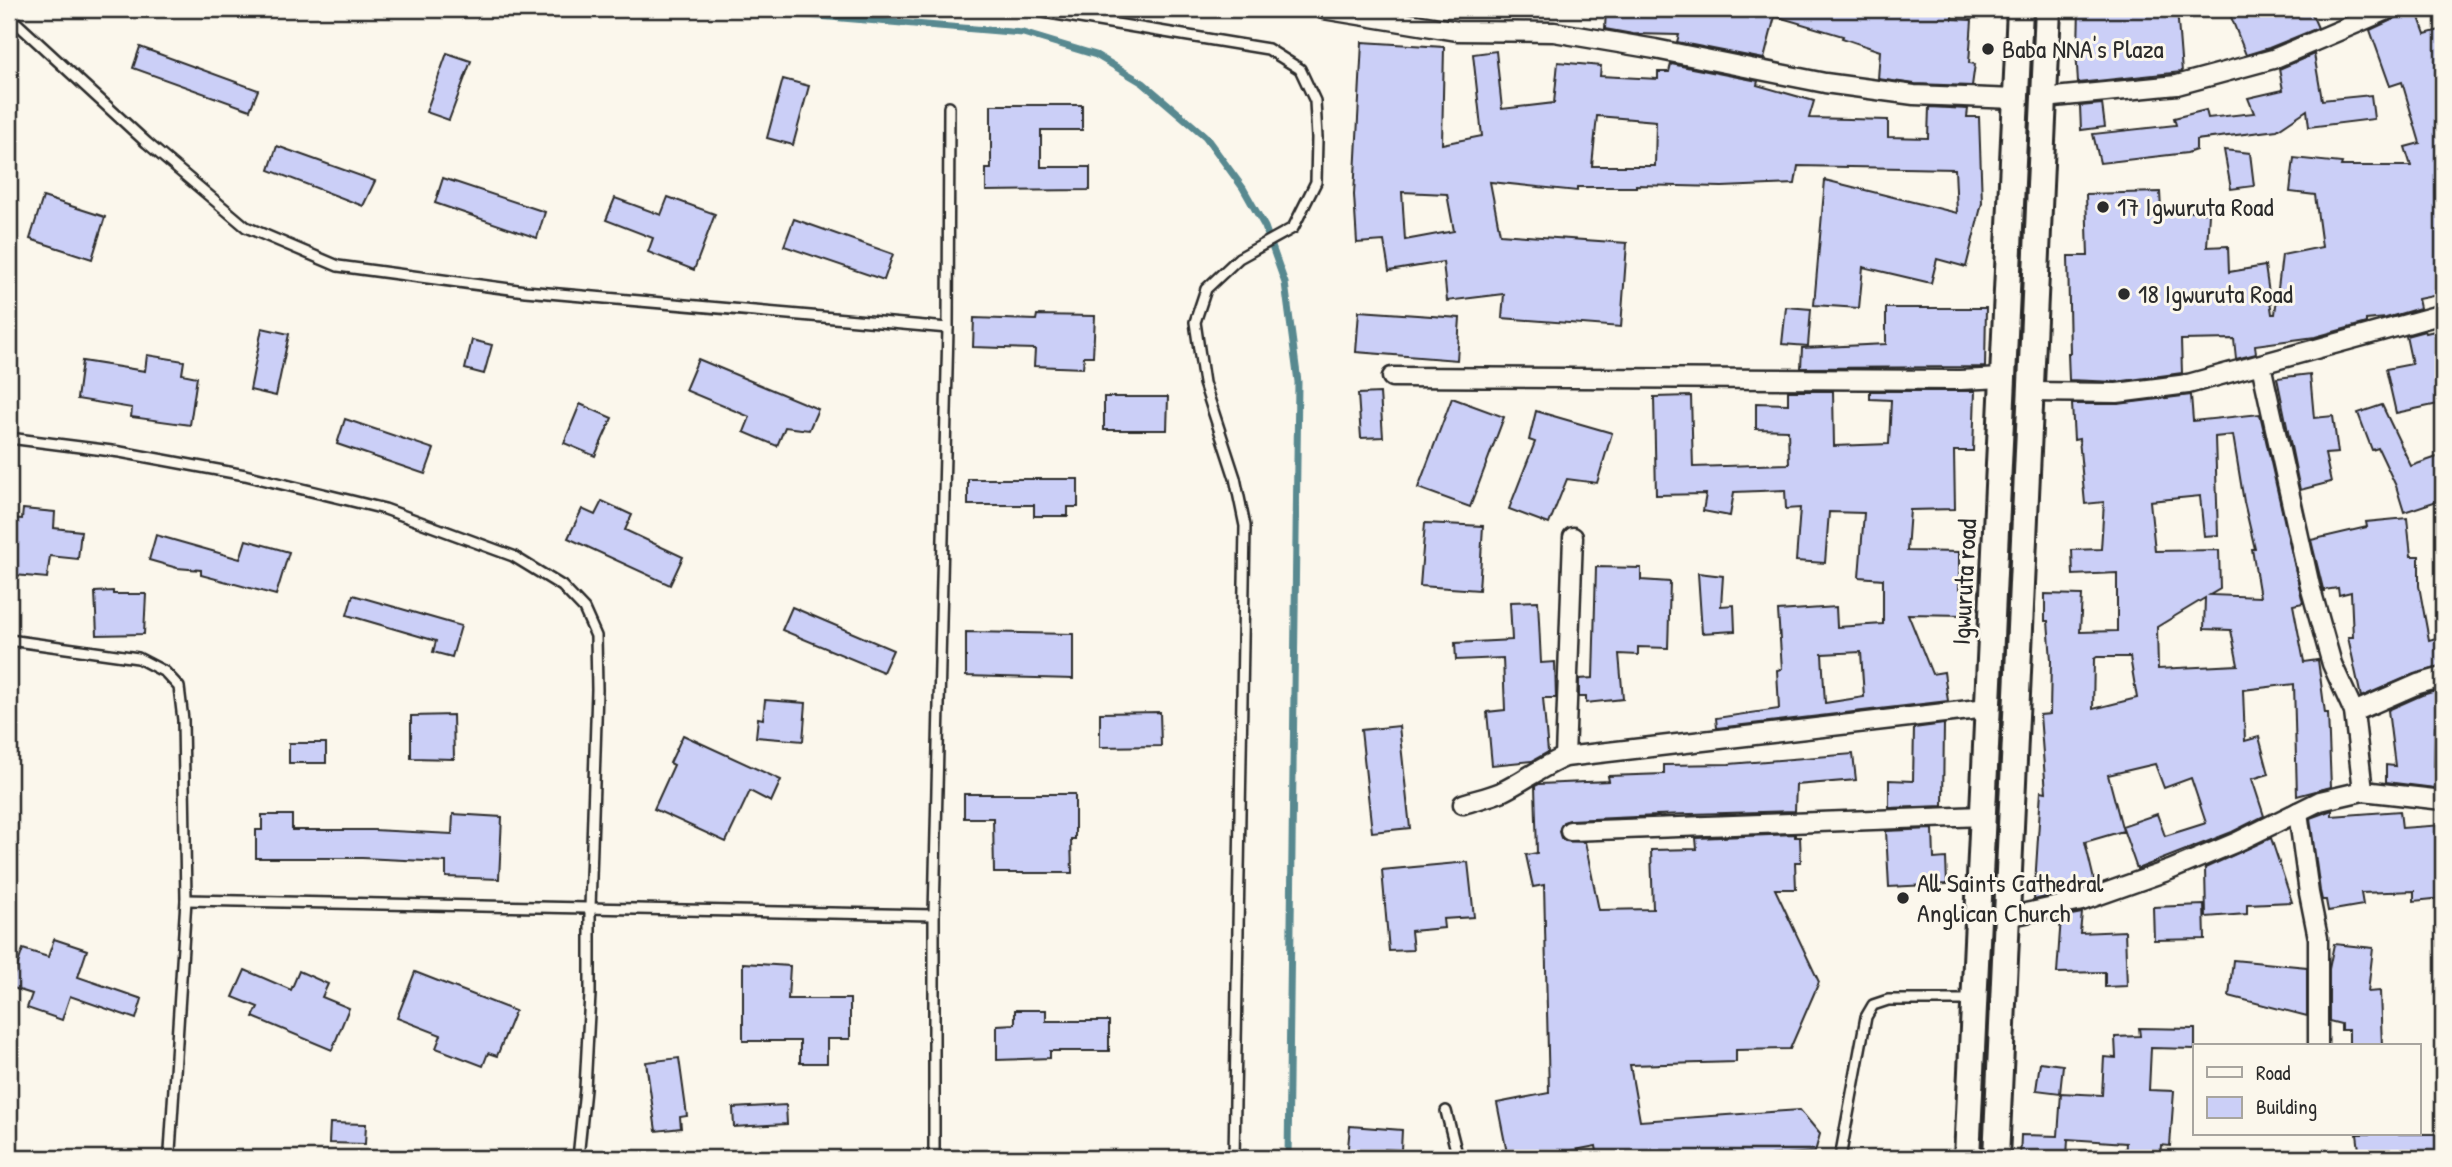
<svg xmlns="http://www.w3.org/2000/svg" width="2452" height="1167" font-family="'Patrick Hand',sans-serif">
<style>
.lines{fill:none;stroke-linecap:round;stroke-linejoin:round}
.stream{stroke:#598990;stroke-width:7}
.building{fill:#cbcff7;stroke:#2b2b2b;stroke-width:2;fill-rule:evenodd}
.service-casing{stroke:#2b2b2b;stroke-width:14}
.minor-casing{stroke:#2b2b2b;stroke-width:23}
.secondary-casing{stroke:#2b2b2b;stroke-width:30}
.service{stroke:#fbf7ec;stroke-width:9}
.minor{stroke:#fbf7ec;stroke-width:18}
.secondary{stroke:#fbf7ec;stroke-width:24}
.poi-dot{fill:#2b2b2b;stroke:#fbf7ec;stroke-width:2.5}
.labels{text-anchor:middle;stroke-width:6;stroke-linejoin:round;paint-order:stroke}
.poi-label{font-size:26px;fill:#2b2b2b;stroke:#fbf7ec;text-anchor:start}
.street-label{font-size:26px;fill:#2b2b2b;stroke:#fbf7ec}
</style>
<rect width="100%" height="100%" fill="#fbf7ec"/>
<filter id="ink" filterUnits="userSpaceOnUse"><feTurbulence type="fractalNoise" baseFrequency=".0143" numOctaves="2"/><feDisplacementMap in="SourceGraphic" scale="14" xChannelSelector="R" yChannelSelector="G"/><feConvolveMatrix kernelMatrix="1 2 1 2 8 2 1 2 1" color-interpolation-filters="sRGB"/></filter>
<g filter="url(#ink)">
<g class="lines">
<!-- stream -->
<polyline class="stream" points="734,9 1023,33 1096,55 1143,83 1205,136 1243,188 1265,227 1285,283 1298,382 1288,1158"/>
</g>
<!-- building -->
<g class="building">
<polygon points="1606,9 1952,9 1952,19 1972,20 1969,63 1975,64 1972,86 1915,84 1878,79 1880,51 1842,38 1843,36 1775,16 1764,59 1677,42 1679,35 1633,34 1605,29"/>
<polygon points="2079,9 2177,9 2182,72 2078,83 2076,48 2078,48"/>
<polygon points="2228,9 2272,9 2274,13 2293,9 2297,16 2311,12 2318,28 2269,48 2246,55"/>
<polygon points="2409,9 2416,9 2425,34 2443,29 2443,294 2418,299 2420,308 2386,318 2366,320 2366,323 2315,337 2255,345 2256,354 2236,359 2234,339 2181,340 2182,373 2116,382 2069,380 2068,353 2070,353 2068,256 2088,256 2086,194 2160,192 2161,210 2209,213 2207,247 2228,246 2229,272 2265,266 2272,314 2275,314 2282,255 2322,247 2315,195 2290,192 2294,158 2342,163 2341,166 2411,166 2405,147 2420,143 2402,82 2390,86 2370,30 2394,19 2401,12"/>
<path d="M1362,42L1444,47L1442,144L1482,136L1473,54L1496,51L1502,109L1554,103L1558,62L1601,66L1600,76L1658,79V72H1669L1671,64L1758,81L1757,85L1814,101L1809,118L1888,120V137L1928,138L1929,107L1968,109L1967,117H1979L1982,203L1966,267L1937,259L1931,283L1863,267L1859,308L1814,305L1825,180L1957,213L1955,169L1798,166L1795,184L1722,187L1636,185V187H1577V191L1490,182L1500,234L1627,243L1621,327L1502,318L1504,294L1447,301L1443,262L1389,271L1384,241L1357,243L1354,195ZM1597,116L1656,121L1655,166H1592ZM1402,192L1447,194L1454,231L1405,240Z"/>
<polygon points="140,47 258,90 250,110 133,68"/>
<polygon points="447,53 471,61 449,120 426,112"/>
<polygon points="2314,54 2322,100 2371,95 2374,119 2309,127 2307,110 2277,130 2196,140 2196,150 2187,153 2100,163 2093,134 2176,125 2174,118 2206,110 2208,118 2254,113 2248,98 2283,90 2279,69"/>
<polygon points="783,79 809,86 793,145 767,138"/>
<polygon points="2102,104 2105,127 2081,130 2080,106"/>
<polygon points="991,105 1082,105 1082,130 1041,130 1041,167 1090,167 1090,190 986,191 986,169 991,169"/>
<polygon points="277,146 375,181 363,206 269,170"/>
<polygon points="2224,150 2250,153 2254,186 2231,189"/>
<polygon points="443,178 545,212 537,238 435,203"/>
<polygon points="43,197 105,217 92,259 30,239"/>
<polygon points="668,197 715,214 694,270 648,252 653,238 606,220 615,198 661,215"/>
<polygon points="794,219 893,254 884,280 784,246"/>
<polygon points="1786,307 1811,309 1808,346 1782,344"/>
<polygon points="1886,308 1986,308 1985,367 1801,368 1802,348 1886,344"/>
<polygon points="1359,311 1460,318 1457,360 1356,352"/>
<polygon points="1037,315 1095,316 1093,356 1084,356 1083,368 1034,366 1035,349 973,347 974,318 1036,320"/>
<polygon points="262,328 289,334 276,396 250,390"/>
<polygon points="2443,329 2443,403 2396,413 2386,369 2412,364 2406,336 2425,331 2426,333"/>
<polygon points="472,340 492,345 484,374 465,369"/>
<polygon points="147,355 184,361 182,374 197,377 190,425 131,417 132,408 77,399 82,361 145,371"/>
<polygon points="698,359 818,409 809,430 785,427 777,446 744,432 750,417 685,390"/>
<polygon points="2310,374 2314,418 2333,416 2338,453 2325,454 2331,482 2300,490 2277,378"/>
<path d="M1788,391H1833L1834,446L1889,444L1891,400L1870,399V391H1975L1973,451H1954L1955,509L1910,510L1907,551L1959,552V589H1965V615L1908,614L1932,674L1944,672L1948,701L1717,728L1716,718L1779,709L1777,670L1782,669L1778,611L1836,607L1837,627L1883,624V579L1859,577L1864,513L1829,512L1825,563L1796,561L1800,508L1786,509L1785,490L1734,492L1730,516L1703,511L1706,494L1656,495L1654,397L1691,396L1693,467L1789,464L1788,430L1756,429V403L1788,404ZM1861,652L1864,697L1825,703L1822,654Z"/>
<polygon points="1380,393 1383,437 1361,438 1358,394"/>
<path d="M2191,395L2193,421L2260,414L2303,603L2293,605L2304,662L2318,660L2325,713H2328L2331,787L2297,796L2294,684L2243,690L2245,741L2259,737L2269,774L2252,779L2264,816L2232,832L2137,869L2122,826L2157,814L2165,836L2206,823L2191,778L2164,788L2155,764L2108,775L2123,831L2085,842L2095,884L2034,900L2041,791L2046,792L2040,715L2050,714L2051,660L2048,621H2045V594L2082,595L2080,632L2117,631V573L2073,575L2072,550L2101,549L2104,502L2085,504L2079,439L2074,440L2072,404H2118ZM2233,435L2244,502L2255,549H2252L2260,597L2210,595L2220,589L2219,550L2155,551L2150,501L2200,496L2204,536L2218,535L2215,437ZM2205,598L2204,629L2231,630L2238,665L2158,669L2157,627ZM2097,657H2130L2137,698L2093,709L2094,659Z"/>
<polygon points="1104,397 1168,397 1167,430 1104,430"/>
<polygon points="1452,398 1504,417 1470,507 1418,488"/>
<polygon points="580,404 612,418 595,456 564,443"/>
<polygon points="2382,405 2411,466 2443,455 2443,499 2404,512 2396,486 2378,448 2372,450 2358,413"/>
<polygon points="1536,411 1612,433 1597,483 1567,479 1549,524 1509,509 1535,442 1529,440"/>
<polygon points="345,419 434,449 425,474 337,444"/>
<polygon points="968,479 1078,479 1078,507 1068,507 1068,516 1034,516 1034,505 968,505"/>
<polygon points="602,501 632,515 625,530 683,557 670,585 568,538 582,509 595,515"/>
<polygon points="23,509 55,512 54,528 81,531 78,559 50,556 47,578 15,575 16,560 9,559 9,518 22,519"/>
<polygon points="2407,518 2411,556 2419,556 2419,586 2429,640 2443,636 2443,666 2414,674 2361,697 2348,637 2353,637 2351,592 2339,595 2338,588 2324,590 2324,593 2311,540 2367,527 2366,522"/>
<polygon points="1425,523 1483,526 1479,590 1420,586"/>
<polygon points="156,535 240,559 246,540 289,552 276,595 201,575 201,570 177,568 149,560"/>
<polygon points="1596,567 1641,568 1641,580 1670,582 1668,648 1638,647 1638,655 1619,654 1623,699 1586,703 1586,697 1579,697 1579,679 1593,678"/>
<polygon points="1698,573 1723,576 1721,606 1734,605 1735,631 1702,633"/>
<polygon points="113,591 113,594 146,594 144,634 97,635 95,592"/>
<polygon points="353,595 461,626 452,657 433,652 436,641 347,615"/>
<polygon points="1538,601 1541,663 1555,662 1556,698 1543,698 1548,752 1532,761 1492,765 1487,712 1505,710 1503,658 1456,660 1455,643 1512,640 1510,602"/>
<polygon points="792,607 893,650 883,672 782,630"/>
<polygon points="966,632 1073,634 1073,679 966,676"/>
<polygon points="2443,689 2443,725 2435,726 2434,766 2443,766 2443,789 2386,782 2386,765 2395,766 2388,710 2422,695"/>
<polygon points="765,700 806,703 803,741 756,737 758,718 763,719"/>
<polygon points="1160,712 1161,746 1100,747 1100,713"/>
<polygon points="453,715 454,759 411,758 411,716"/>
<polygon points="1944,724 1943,806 1889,808 1889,780 1913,781 1914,728"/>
<polygon points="1399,726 1410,828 1372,832 1361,730"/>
<polygon points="683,735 781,780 771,802 750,791 726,842 654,809 674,765 670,763"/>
<rect x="289" y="743" width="37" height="20"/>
<polygon points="1853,754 1856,780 1796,785 1795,811 1657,815 1658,816 1570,820 1563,822 1559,831 1561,838 1565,841 1585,842 1599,910 1653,909 1651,850 1697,849 1696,838 1795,834 1795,837 1800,837 1801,862 1795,862 1796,889 1775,889 1819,982 1790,1049 1736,1050 1736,1062 1630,1065 1640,1121 1800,1110 1820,1134 1815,1152 1772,1155 1772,1158 1673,1158 1673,1151 1632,1158 1598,1158 1596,1146 1534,1158 1508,1158 1497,1103 1549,1093 1544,885 1533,887 1526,855 1537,853 1535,786 1539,784 1609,781 1608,776 1664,774 1664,765 1729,764"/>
<polygon points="964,794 1075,794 1075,839 1071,839 1072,873 994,873 993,818 964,818"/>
<polygon points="2332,810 2332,816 2400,811 2402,828 2443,825 2443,898 2414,901 2414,891 2361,893 2363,905 2328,911 2326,900 2322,900 2320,891 2310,818"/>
<polygon points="453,814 502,817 499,879 446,877 446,862 362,858 256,858 256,830 262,830 262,815 292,815 292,830 373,830 452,834"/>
<polygon points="1933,829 1934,859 1946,858 1947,884 1889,887 1886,831"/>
<polygon points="2271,838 2292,902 2247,904 2247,914 2206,917 2205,868"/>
<polygon points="1468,862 1474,917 1443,919 1444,928 1411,931 1413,950 1389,951 1382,870"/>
<polygon points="2204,905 2205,939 2154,940 2153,907"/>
<polygon points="2082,913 2080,933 2125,931 2127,986 2105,987 2105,972 2057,973 2061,917"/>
<polygon points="54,939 87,950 78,977 142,999 136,1019 70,996 62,1020 27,1008 32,994 10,987 23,949 48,957"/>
<polygon points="2334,944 2373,948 2368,992 2380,991 2382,1046 2349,1046 2349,1030 2341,1030 2341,1024 2329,1021 2329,969"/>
<polygon points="2233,960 2307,967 2307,1016 2229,996"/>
<polygon points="743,963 790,966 788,999 850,999 850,1039 827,1039 827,1063 800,1063 800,1041 743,1041"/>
<polygon points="245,970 291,990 299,971 328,984 322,997 349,1008 332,1050 253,1017 258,1007 233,997"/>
<polygon points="415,972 515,1011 497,1056 488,1053 483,1066 436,1048 441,1035 397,1018"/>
<polygon points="1015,1010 1046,1010 1046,1021 1109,1021 1109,1051 1050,1051 1050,1058 997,1060 997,1025 1015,1024"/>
<polygon points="2139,1028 2195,1029 2195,1049 2151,1048 2149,1090 2174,1091 2170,1146 2161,1145 2160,1158 2125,1158 2126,1143 2068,1139 2067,1158 2020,1158 2021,1135 2058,1136 2061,1093 2102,1095 2104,1057 2116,1058 2115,1037 2140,1036"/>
<polygon points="679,1058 687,1116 680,1117 681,1128 656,1131 646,1062"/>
<polygon points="2040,1062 2063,1065 2060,1093 2036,1090"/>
<polygon points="786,1105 787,1124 734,1127 733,1108"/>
<polygon points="330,1123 366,1124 365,1144 329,1143"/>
<polygon points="1350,1126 1402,1130 1401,1150 1385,1149 1385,1158 1347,1158"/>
<polygon points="2357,1134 2443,1134 2443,1158 2360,1158"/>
</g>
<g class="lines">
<!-- service casing -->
<g class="service-casing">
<g id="service">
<polyline points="1025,9 1268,49 1300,69 1315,101 1317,138 1316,182 1293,228 1239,258 1206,289 1195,322 1204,383 1235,478 1245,526 1234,1158"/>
<polyline points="9,16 147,143 246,227 338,266 525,291 948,328"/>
<polyline points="9,438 120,452 245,475 385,509 513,556 562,586 584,609 596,636 597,690 590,908 590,994 585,1089 578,1158"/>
<polyline points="9,640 138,658 165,672 179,687 183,720 186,900 170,1151 167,1158"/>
<polyline points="186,900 934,915"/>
<polyline points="1446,1111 1458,1158"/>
<polyline points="934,1158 934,915 948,328 949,107"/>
<polyline points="1840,1158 1866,1017 1873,1005 1888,1000 1973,1000"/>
</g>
</g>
<!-- minor casing -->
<g class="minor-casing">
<g id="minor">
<polyline points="1323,9 1457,31 1554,32 1655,49 1825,83 1914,95 2015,99"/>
<polyline points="2044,98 2177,85 2273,59 2390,9"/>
<polyline points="2261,365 2310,586 2332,664 2354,712 2363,791"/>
<polyline points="1392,377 1960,380 2003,378"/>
<polyline points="2031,392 2117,393 2188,384 2443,314"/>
<polyline points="2354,712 2418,684 2443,677"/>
<polyline points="1565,757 1573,537"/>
<path d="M1463,804C1475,800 1489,797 1501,792C1523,782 1542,766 1565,757L1987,708"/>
<polyline points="2298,812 2309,893 2318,938 2318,1046"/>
<polyline points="1570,831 1983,816"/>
<polyline points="2007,917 2082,901 2170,870 2237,842 2320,801 2363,791 2443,800"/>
</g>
</g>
<!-- secondary casing -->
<g class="secondary-casing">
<g id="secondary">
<polyline points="1967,1158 2020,9"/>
<polyline points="1996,1158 2048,9"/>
</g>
</g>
<!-- service -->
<use href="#service" class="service"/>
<!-- minor -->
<use href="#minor" class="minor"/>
<!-- secondary -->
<use href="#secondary" class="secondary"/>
</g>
</g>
<!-- markers -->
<g class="poi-dot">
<circle cx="1988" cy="49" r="7"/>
<circle cx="2103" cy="207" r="7"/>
<circle cx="2124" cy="294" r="7"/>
<circle cx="1903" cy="898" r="7"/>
</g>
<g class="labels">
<!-- poi labels -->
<g class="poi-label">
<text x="2002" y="58">Baba NNA's Plaza</text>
<text x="2117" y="216">17 Igwuruta Road</text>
<text x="2138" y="303">18 Igwuruta Road</text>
<text x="1917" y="892">All Saints Cathedral<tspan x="1917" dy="30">Anglican Church</tspan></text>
</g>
<!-- street labels -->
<g class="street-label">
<text transform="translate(1964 582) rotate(-87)" y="9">Igwuruta road</text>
</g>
</g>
<!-- margin -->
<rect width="2452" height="1167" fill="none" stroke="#fbf7ec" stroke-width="35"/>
<rect x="18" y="18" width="2417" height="1132" fill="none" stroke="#2b2b2b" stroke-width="2.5" filter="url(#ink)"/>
<!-- legend -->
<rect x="2193" y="1044" width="228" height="91" fill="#fbf7ec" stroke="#a8a59f" stroke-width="2"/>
<rect x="2207" y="1067" width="35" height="10" fill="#fbf7ec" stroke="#a8a59f" stroke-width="2"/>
<text x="2256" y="1080" font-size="21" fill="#2b2b2b">Road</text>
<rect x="2207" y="1097" width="35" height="21" fill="#cbcff7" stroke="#a8a59f" stroke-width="2"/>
<text x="2256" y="1114" font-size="21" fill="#2b2b2b">Building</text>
</svg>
